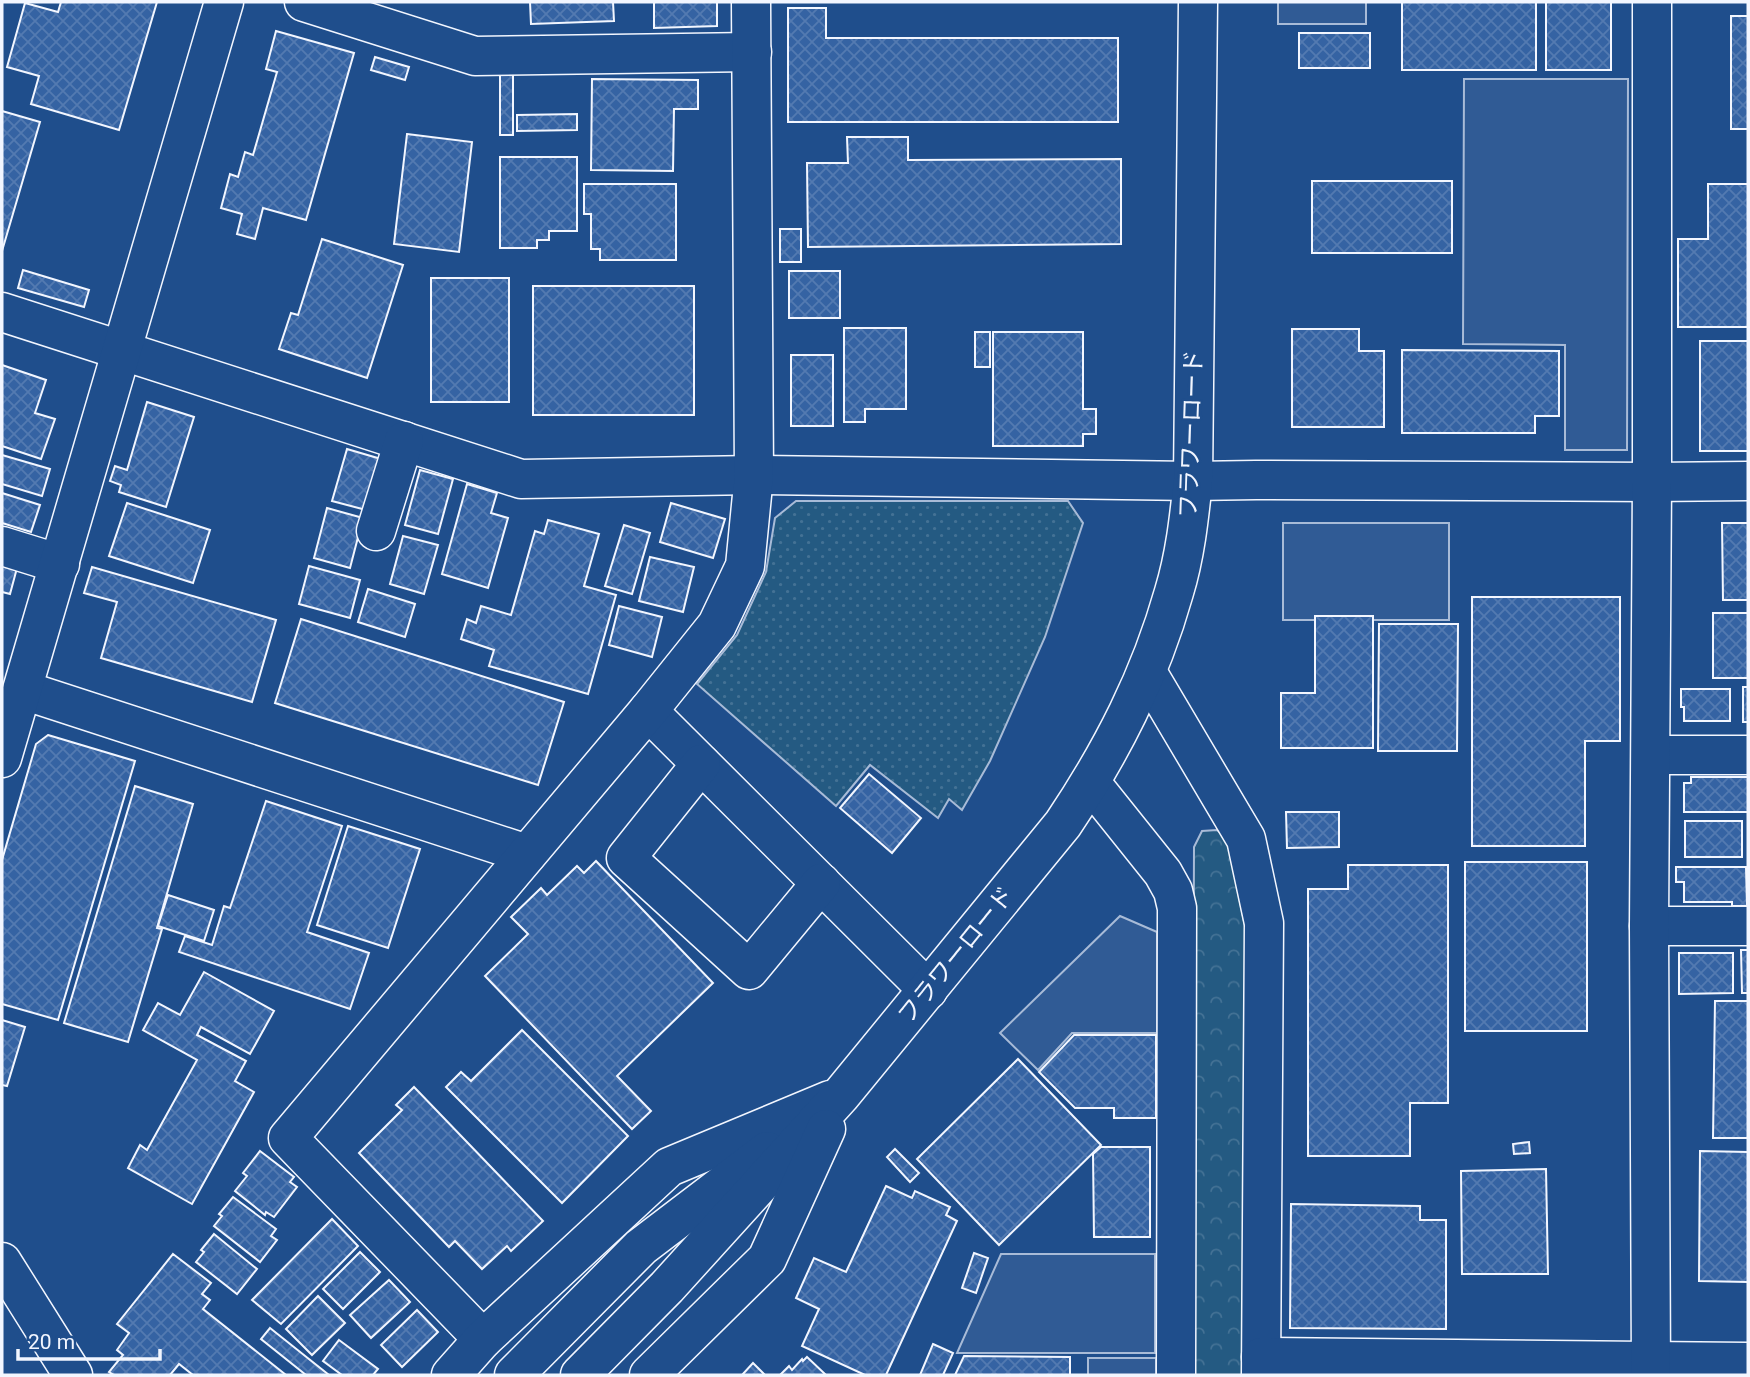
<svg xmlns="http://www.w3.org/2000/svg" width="1750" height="1377" font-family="Roboto,'Noto Sans JP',sans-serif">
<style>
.grass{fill:url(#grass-dots);stroke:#a8bbd7;stroke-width:2}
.forest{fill:url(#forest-crowns);stroke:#a8bbd7;stroke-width:2}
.parking{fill:#305b95;stroke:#a8bbd7;stroke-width:2}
.building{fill:url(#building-cross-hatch);stroke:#f2f6ff;stroke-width:2}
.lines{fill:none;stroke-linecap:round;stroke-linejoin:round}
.minor-casing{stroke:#f2f6ff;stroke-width:41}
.minor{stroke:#1f4e8c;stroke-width:38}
.labels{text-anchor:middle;stroke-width:5;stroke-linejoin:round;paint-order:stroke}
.street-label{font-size:24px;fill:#f2f6ff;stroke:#1f4e8c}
</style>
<defs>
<pattern id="grass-dots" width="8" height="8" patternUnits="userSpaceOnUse" patternTransform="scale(1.75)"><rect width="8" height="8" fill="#245a82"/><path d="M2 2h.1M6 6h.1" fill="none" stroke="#447295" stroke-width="1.8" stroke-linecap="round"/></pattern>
<pattern id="forest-crowns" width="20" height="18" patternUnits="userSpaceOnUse" patternTransform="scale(1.75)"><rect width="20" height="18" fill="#245a82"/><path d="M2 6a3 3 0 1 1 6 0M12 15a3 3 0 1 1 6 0" fill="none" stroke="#447295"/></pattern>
<pattern id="building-cross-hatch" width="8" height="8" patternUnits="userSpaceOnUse" patternTransform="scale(1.75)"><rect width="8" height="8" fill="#3563a3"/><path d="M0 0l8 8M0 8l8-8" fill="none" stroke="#537ab1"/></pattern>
</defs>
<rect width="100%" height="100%" fill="#1f4e8c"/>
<!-- grass -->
<polygon class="grass" points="796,501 1068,501 1083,523 1045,637 990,761 962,810 949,799 938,818 870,765 836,806 697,684 737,635 766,572 775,518"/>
<!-- forest -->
<polygon class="forest" points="1217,830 1227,838 1248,941 1245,1375 1192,1375 1194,847 1202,831"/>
<!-- parking -->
<g class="parking">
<rect x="1278" y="2" width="88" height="22"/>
<polygon points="1464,79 1628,79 1627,450 1565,450 1565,345 1463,344"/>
<rect x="1283" y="523" width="166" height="97"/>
<polygon points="1120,916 1157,932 1157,1033 1072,1033 1038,1070 1000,1033"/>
<polygon points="1001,1254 1155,1254 1155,1353 957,1353"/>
<rect x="1088" y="1358" width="68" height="17"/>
</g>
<!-- building -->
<g class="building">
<polygon points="61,2 157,2 119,130 31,104 39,76 7,67 25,3 58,12"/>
<polygon points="530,2 613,2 614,21 531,24"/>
<polygon points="654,2 717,2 717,26 654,28"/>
<rect x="1402" y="2" width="134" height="68"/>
<rect x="1546" y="2" width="65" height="68"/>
<polygon points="788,8 826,8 826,38 1118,38 1118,122 788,122"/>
<rect x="1731" y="16" width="17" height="113"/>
<polygon points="276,31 354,53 306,220 263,208 255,239 237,234 242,214 221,208 230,174 238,177 245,152 253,155 277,72 266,69"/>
<rect x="1299" y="33" width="71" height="35"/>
<polygon points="375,57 409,67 405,80 371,70"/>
<rect x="500" y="73" width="13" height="62"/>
<polygon points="592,79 698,80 698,109 674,109 673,171 591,170"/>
<polygon points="2,111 40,122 2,251"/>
<polygon points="577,114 577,130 517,131 517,115"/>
<polygon points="407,134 472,142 459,252 394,244"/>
<polygon points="847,137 908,137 908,160 1121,159 1121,244 808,247 807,163 848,163"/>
<polygon points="500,157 577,157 577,231 549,231 549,240 537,240 537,248 500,248"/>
<rect x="1312" y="181" width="140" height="72"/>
<polygon points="584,184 676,184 676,260 600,260 600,249 591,249 591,214 584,214"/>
<polygon points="1708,184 1748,184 1748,327 1678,327 1678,239 1708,239"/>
<rect x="780" y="229" width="21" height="33"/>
<polygon points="322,239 403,265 367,378 279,349 291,313 298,315"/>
<polygon points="23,270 89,290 84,307 18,288"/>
<rect x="789" y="271" width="51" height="47"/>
<rect x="431" y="278" width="78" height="124"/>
<rect x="533" y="286" width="161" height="129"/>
<polygon points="844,328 906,328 906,409 865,409 865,422 844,422"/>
<polygon points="1292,329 1359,329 1359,351 1384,351 1384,427 1292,427"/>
<rect x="975" y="332" width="15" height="35"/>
<polygon points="993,332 1083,332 1083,409 1096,409 1096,434 1083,434 1083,446 993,446"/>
<rect x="1700" y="341" width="48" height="110"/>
<polygon points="1402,350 1559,351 1559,416 1535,416 1535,433 1402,433"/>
<rect x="791" y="355" width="42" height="71"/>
<polygon points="2,365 46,380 35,413 55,419 41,459 2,446"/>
<polygon points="147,402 194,417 166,507 119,492 121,485 110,481 115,466 127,470"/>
<polygon points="347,449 381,459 366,510 332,501"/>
<polygon points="2,455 50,469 42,496 2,484"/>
<polygon points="420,470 453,479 438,534 405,525"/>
<polygon points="467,484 497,493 491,513 508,518 488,588 442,574"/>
<polygon points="2,493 40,505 31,532 2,523"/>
<polygon points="127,503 210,530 193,583 109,556"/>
<polygon points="671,503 725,519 713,558 660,542"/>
<polygon points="327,508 363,518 350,568 314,558"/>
<polygon points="548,520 599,534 584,586 616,595 588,694 489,666 494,650 461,639 467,619 476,623 481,606 511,615 535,531 544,534"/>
<polygon points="1722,523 1748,523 1748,600 1723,600"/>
<polygon points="624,525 650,533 632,594 605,586"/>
<polygon points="403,536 438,545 424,594 390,584"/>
<polygon points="650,557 694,567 683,612 639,601"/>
<polygon points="2,564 17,568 10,594 2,592"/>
<polygon points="309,566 360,580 350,618 299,604"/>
<polygon points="92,567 276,620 252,702 101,658 117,602 84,593"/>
<polygon points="368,589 415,604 405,637 358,622"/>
<polygon points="1472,597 1620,597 1620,741 1585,741 1585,846 1472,846"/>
<polygon points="619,606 662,617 652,657 609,645"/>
<rect x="1713" y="613" width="35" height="65"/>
<polygon points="1315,616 1373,616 1373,748 1281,748 1281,693 1315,693"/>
<polygon points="301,619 564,702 538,785 275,703"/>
<polygon points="1379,624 1458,624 1457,751 1378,751"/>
<rect x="1743" y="687" width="5" height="35"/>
<polygon points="1681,689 1730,689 1730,721 1684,721 1684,707 1681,707"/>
<polygon points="48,735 135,761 58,1020 2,1004 2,860 36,744"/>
<polygon points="869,774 921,818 892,853 840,808"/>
<polygon points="1691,777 1748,777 1748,812 1684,812 1684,783 1691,783"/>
<polygon points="135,786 193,804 157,928 162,929 128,1042 64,1023"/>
<polygon points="266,801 342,826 307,932 369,953 350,1009 179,952 185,936 212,945 224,906 230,908"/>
<polygon points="1286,812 1339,812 1339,847 1287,848"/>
<rect x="1685" y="821" width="57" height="36"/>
<polygon points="348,826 420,849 388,948 317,925"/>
<polygon points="596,861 713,983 617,1076 651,1111 632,1129 485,976 528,934 511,917 541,888 547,895 577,866 584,873"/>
<rect x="1465" y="862" width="122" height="169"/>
<polygon points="1348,865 1448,865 1448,1103 1410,1103 1410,1156 1308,1156 1308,889 1348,889"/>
<polygon points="1676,867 1746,867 1747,906 1732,906 1732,902 1684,902 1684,882 1676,882"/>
<polygon points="168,895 214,910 204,941 158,926"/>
<polygon points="1741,950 1748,950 1748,993 1742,993"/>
<polygon points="1679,953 1733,953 1733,993 1679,994"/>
<polygon points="204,972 274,1011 250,1054 201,1027 197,1035 246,1061 235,1081 254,1092 192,1204 128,1168 140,1145 147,1150 197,1060 143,1030 158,1003 180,1015"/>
<polygon points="1715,1001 1748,1001 1748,1138 1713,1138"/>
<polygon points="2,1020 25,1027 7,1086 2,1085"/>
<polygon points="522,1030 628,1136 562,1203 446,1087 461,1072 471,1081"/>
<polygon points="1074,1035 1156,1035 1156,1118 1114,1118 1114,1108 1075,1108 1039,1072"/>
<polygon points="1018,1059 1101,1145 999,1245 917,1159"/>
<polygon points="414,1087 543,1221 511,1251 507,1246 482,1269 455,1241 449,1247 359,1153 402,1110 396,1105"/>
<polygon points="1529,1142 1530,1153 1514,1154 1513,1144"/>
<polygon points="1101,1147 1150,1147 1150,1237 1094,1237 1093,1154"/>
<polygon points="895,1149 919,1173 910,1182 887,1157"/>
<polygon points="260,1151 294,1177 290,1182 297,1187 274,1217 266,1212 265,1215 235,1191 247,1176 243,1173"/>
<polygon points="1700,1151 1748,1152 1748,1304 1748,1282 1699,1281"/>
<polygon points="1546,1169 1548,1274 1462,1274 1461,1171"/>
<polygon points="886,1186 912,1198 915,1191 950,1207 946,1215 957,1221 886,1375 865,1375 802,1346 819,1309 796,1298 814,1258 846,1272"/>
<polygon points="233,1197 276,1229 271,1236 277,1240 260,1262 214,1226 222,1216 219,1214"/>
<polygon points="1291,1204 1420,1206 1420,1220 1446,1220 1446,1329 1290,1328"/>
<polygon points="332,1219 358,1246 281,1324 252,1300"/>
<polygon points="214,1234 257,1269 237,1294 196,1262 204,1252 201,1250"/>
<polygon points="360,1252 380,1272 343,1309 323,1289"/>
<polygon points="974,1253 988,1258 976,1293 962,1288"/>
<polygon points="173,1254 211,1283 202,1294 210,1300 203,1309 286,1375 193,1375 179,1364 170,1375 114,1375 109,1372 123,1355 117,1350 129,1333 117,1324"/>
<polygon points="389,1280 410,1302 371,1338 350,1315"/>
<polygon points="318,1296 345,1323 312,1355 286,1329"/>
<polygon points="417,1310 438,1332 402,1367 381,1345"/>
<polygon points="270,1328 329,1375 306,1375 261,1339"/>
<polygon points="339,1340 378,1369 373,1375 342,1375 323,1361"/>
<polygon points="933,1344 953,1353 943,1375 920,1375"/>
<polygon points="964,1356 1070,1357 1070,1375 955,1375"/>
<polygon points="807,1357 826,1375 780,1375 789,1366 792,1370 802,1359 803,1361"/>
<polygon points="753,1363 765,1375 742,1375"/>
</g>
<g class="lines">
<!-- minor casing -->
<g class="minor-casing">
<g id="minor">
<polyline points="304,2 475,56 752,52"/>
<polyline points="2,312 521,479 754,475 1193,481 1256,480 1652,482 1748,481"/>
<polyline points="376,531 404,441"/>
<polyline points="2,546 60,564"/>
<polyline points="1147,672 1246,839 1264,923 1261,1375"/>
<polyline points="23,690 527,854"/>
<polyline points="648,711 928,990"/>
<polyline points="1651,755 1748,755"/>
<polyline points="2,758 224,2"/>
<polyline points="701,764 626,858 749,970 821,883"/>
<polyline points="1091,783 1163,873 1173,891 1177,908 1176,1375"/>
<polyline points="1649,926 1748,926"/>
<polyline points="2,1262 73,1375"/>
<polyline points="483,1339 288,1138 648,711 717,625 745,566 754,475 751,2"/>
<polyline points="1261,1357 1748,1362"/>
<polyline points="451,1375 483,1339 669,1167 830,1100"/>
<polyline points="514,1375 641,1247 767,1151"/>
<path d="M580,1375L667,1287L841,1095L1063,824C1112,751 1150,677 1174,592C1185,556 1189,519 1193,481L1198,2"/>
<polyline points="649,1375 767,1259 826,1129"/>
<polyline points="1651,1375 1649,926 1652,482 1652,2"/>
</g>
</g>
<!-- minor -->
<use href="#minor" class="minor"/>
</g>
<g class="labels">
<!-- street labels -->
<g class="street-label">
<text transform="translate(1191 434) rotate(-88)" y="8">フラワーロード</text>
<text transform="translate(956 955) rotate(-51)" y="8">フラワーロード</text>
</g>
</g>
<!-- border -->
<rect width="1750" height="1377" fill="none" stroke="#f2f6ff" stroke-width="7"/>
<!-- scale -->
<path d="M18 1349v10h142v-10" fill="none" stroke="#f2f6ff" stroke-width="3.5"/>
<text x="28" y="1349" font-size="21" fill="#f2f6ff" stroke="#1f4e8c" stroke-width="5" paint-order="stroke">20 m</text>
</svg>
